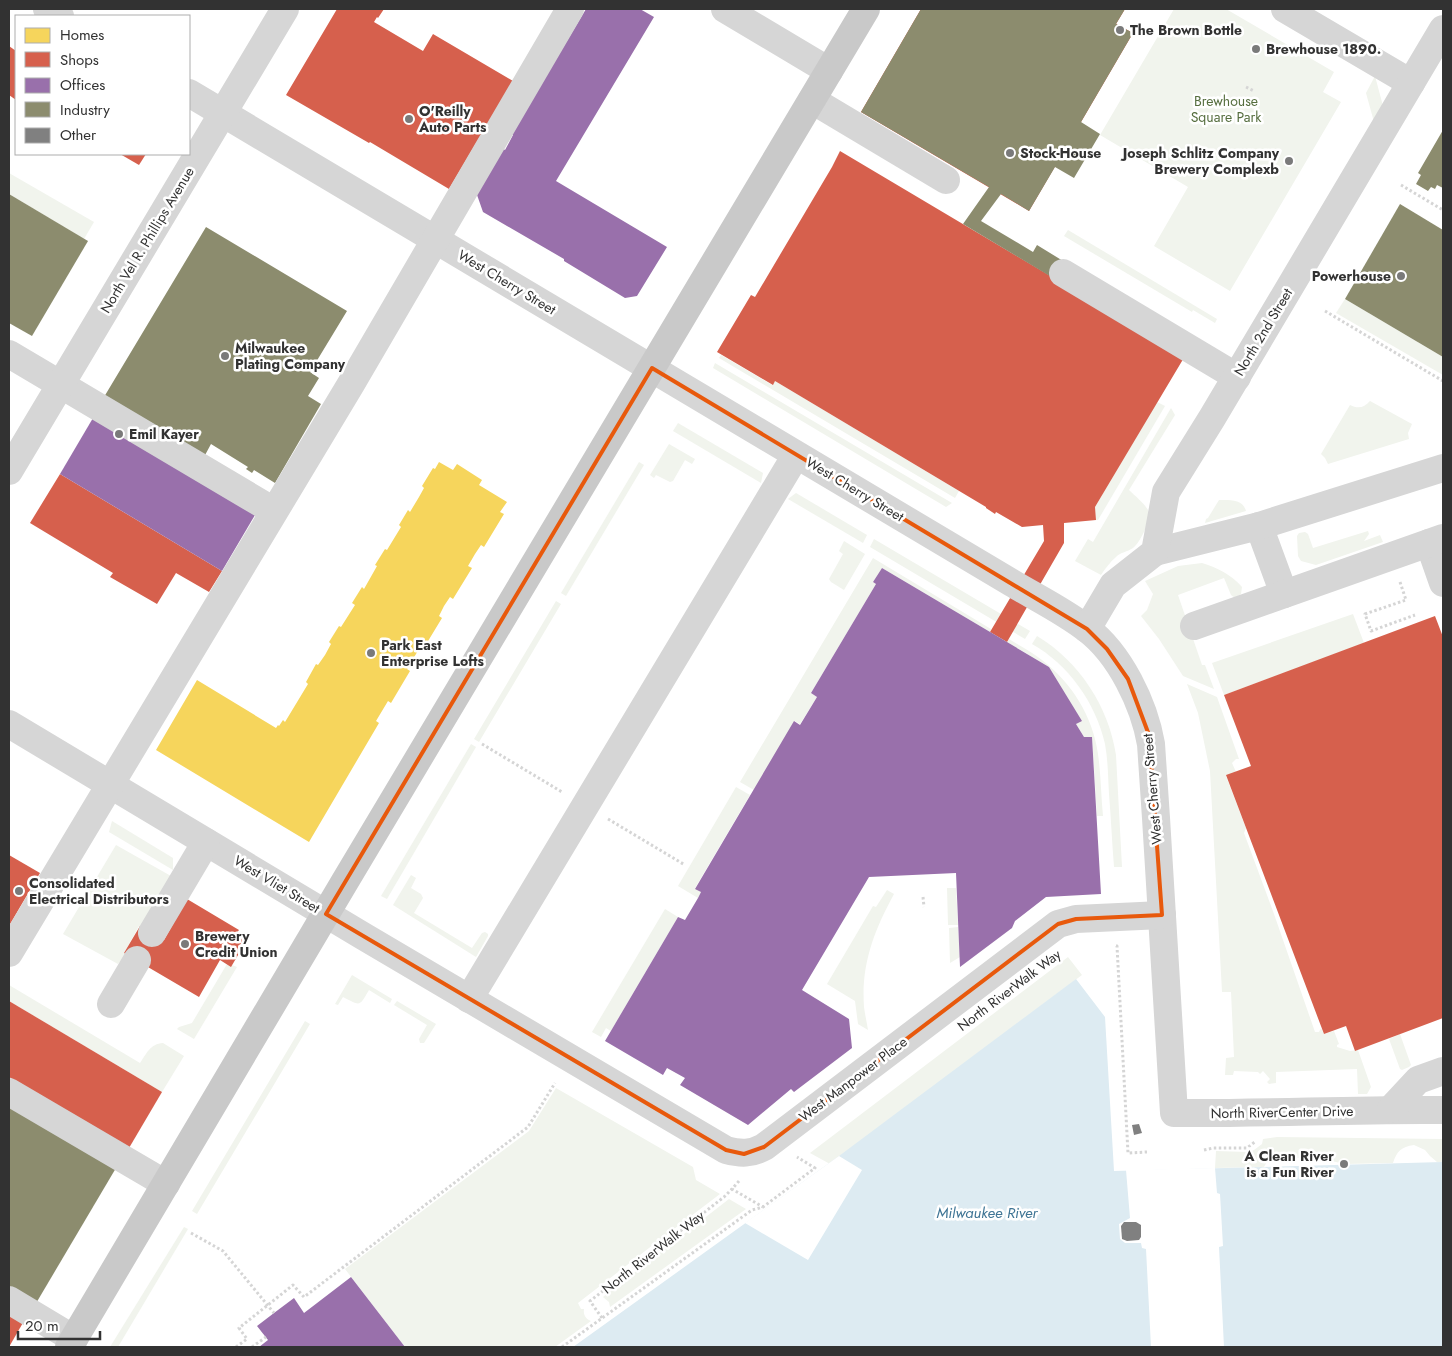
<svg xmlns="http://www.w3.org/2000/svg" width="1452" height="1356" font-family="Jost,sans-serif">
<style>
.green{fill:#f1f4ed}
.water{fill:#ddebf2}
.pier{fill:#fff}
.homes{fill:#f6d55c}
.shops{fill:#d6604d}
.offices{fill:#9970ab}
.industry{fill:#8c8c6e}
.building{fill:#808080}
.lines{fill:none;stroke-linecap:round;stroke-linejoin:round}
.path{stroke:#d5d5d5;stroke-width:3;stroke-dasharray:2.5 2.5;stroke-linecap:butt}
.minor{stroke:#d6d6d6;stroke-width:28}
.major{stroke:#c9c9c9;stroke-width:28}
.marked{fill:none;stroke:#e8590c;stroke-width:4;stroke-linejoin:round}
.poi-dot{fill:#7a7a7a;stroke:#fff;stroke-width:2}
.labels{text-anchor:middle;stroke-width:5;stroke-linejoin:round;paint-order:stroke}
.poi-label{font-size:14px;font-weight:bold;fill:#323232;stroke:#fff;text-anchor:start}
.park-label{font-size:14px;fill:#566e3f;stroke:#fff}
.street-label{font-size:14px;fill:#323232;stroke:#fff}
.water-label{font-size:15px;font-style:italic;fill:#3f7595;stroke:#fff}
</style>
<rect width="100%" height="100%" fill="#fff"/>
<!-- green -->
<g class="green">
<polygon points="1174,9 1226,9 1334,72 1323,92 1341,102 1230,291 1154,246 1188,187 1100,135"/>
<polygon points="1375,76 1383,106 1374,122 1366,93"/>
<polygon points="9,173 94,222 84,239 9,194"/>
<polygon points="1068,230 1217,319 1215,323 1193,310 1192,312 1064,236"/>
<polygon points="1345,299 1443,357 1443,375 1336,313"/>
<polygon points="721,355 772,385 775,381 959,491 955,498 719,358"/>
<polygon points="715,363 952,503 946,507 713,368"/>
<path d="M1370,401L1412,424L1408,433L1409,439L1328,464L1325,458L1321,454L1350,405C1358,409 1364,408 1370,401Z"/>
<polygon points="1157,402 1165,406 1098,520 1096,520 1095,507"/>
<path d="M1171,408L1175,415L1129,490C1135,496 1144,503 1148,510C1152,519 1140,543 1133,548C1127,552 1121,552 1116,557C1110,562 1105,569 1101,575L1075,561L1088,539L1093,542Z"/>
<polygon points="678,423 763,473 761,483 673,431"/>
<polygon points="669,444 695,459 692,464 685,460 673,481 670,482 656,475 654,478 650,475"/>
<polygon points="639,462 644,465 566,596 561,593"/>
<polygon points="796,493 867,535 863,543 788,499"/>
<path d="M1219,500C1230,500 1243,499 1246,511L1205,523L1206,519L1208,518Z"/>
<polygon points="1368,531 1369,534 1364,541 1380,535 1383,542 1316,565 1301,561 1298,556 1297,536 1299,533 1305,532 1308,534 1313,548"/>
<polygon points="874,539 1030,631 1025,639 870,547"/>
<polygon points="844,541 865,554 844,590 831,582 829,579 843,554 839,551"/>
<polygon points="873,558 991,629 990,632 882,568 873,582 876,584 811,693 817,697 800,724 795,721 754,790 740,782"/>
<path d="M1202,563C1216,567 1232,575 1242,587L1241,594L1235,598L1231,595L1224,578L1178,595L1202,665H1205L1214,689L1183,676L1159,639L1141,616L1147,610L1153,594L1145,581L1178,566Z"/>
<polygon points="556,601 561,604 479,742 474,739"/>
<polygon points="1353,614 1364,643 1224,695 1212,663"/>
<path d="M1037,636C1079,661 1109,707 1116,755L1122,867H1114C1112,843 1111,818 1109,794C1108,777 1108,760 1105,744C1096,703 1068,664 1032,644Z"/>
<path d="M1009,639C1020,646 1032,652 1042,660C1072,683 1093,717 1098,754C1101,775 1101,796 1103,816H1097L1092,737H1084L1076,724L1081,720L1049,667L1007,642Z"/>
<polygon points="1187,684 1217,697 1239,759 1236,759 1232,763 1236,772 1226,776 1246,828 1244,833 1274,914 1315,1032 1319,1032 1321,1028 1324,1034 1334,1031 1339,1044 1337,1045 1337,1047 1350,1051 1358,1050 1371,1087 1367,1094 1358,1094 1357,1069 1276,1072 1276,1083 1269,1084 1267,1082 1270,1079 1263,1071 1260,1074 1258,1072 1234,1071 1233,1075 1225,1075 1226,1058 1234,1057 1231,992 1222,992 1210,771 1198,713"/>
<polygon points="471,744 476,747 387,899 381,896"/>
<polygon points="736,787 750,795 695,888 701,892 698,898 678,886"/>
<polygon points="112,821 173,858 173,870 109,832"/>
<polygon points="116,845 171,876 142,927 139,926 124,953 127,954 118,964 63,934"/>
<polygon points="411,875 416,878 411,888 421,894 423,898 414,913 472,948 482,933 485,932 488,934 488,936 476,957 393,905"/>
<polygon points="947,888 956,888 958,925 948,925"/>
<path d="M887,890L894,894C874,931 861,964 864,1007C865,1015 867,1023 868,1030L858,1024L855,1001L827,984L873,906L876,907Z"/>
<polygon points="665,909 678,917 611,1031 606,1028 601,1037 592,1032"/>
<polygon points="958,927 960,957 950,963 949,928"/>
<polygon points="1068,957 1082,975 830,1164 810,1153"/>
<polygon points="227,964 232,965 237,967 194,1039 177,1029 179,1027 192,1023"/>
<path d="M352,975L392,999L390,1003L369,990C359,1007 361,1006 343,997L338,1005L335,1004Z"/>
<path d="M9,985L140,1063C147,1053 150,1044 163,1043L184,1056L162,1092L9,1001Z"/>
<polygon points="397,1001 436,1024 424,1043 420,1043 419,1039 427,1025 394,1005"/>
<polygon points="305,1021 310,1024 197,1214 192,1211"/>
<polygon points="1400,1034 1411,1065 1409,1067 1402,1070 1400,1069 1389,1039"/>
<path d="M556,1088L693,1167L696,1180L720,1194L649,1248L578,1303L581,1309H584C583,1315 586,1319 591,1321L555,1347H405L345,1269L529,1131Z"/>
<path d="M1277,1137L1443,1139V1162H1437L1430,1156L1425,1150L1414,1145C1401,1147 1397,1151 1393,1163L1344,1164L1332,1161V1156L1315,1154L1312,1158H1269L1264,1167L1215,1168L1216,1151L1248,1152L1254,1150L1262,1144L1263,1139Z"/>
<polygon points="729,1199 746,1209 610,1307 609,1302 603,1297"/>
<polygon points="184,1227 188,1229 118,1347 110,1347"/>
</g>
<!-- water -->
<polygon class="water" points="1076,979 1105,1017 1114,1171 1443,1162 1443,1347 573,1347 839,1156"/>
<!-- pier -->
<g class="pier">
<polygon points="839,1156 862,1170 808,1260 745,1223"/>
<polygon points="1215,1168 1217,1193 1220,1194 1223,1246 1219,1247 1224,1347 1151,1347 1146,1249 1142,1248 1141,1243 1125,1243 1120,1239 1119,1224 1130,1218 1126,1170"/>
</g>
<!-- homes -->
<polygon class="homes" points="439,462 453,470 457,464 482,480 479,485 507,502 500,512 504,514 484,547 481,545 475,554 468,566 472,568 453,599 450,597 444,606 439,616 442,618 422,651 419,649 407,669 410,671 391,703 388,701 376,721 379,723 309,842 156,750 197,680 276,728 278,725 279,726 283,720 285,722 308,684 306,682 316,664 318,665 325,655 331,644 329,642 339,626 341,627 355,605 352,603 362,587 364,589 377,566 375,565 385,549 387,550 401,527 399,525 408,510 410,512 419,497 424,488 422,486 433,468 435,469"/>
<!-- shops -->
<g class="shops">
<polygon points="337,9 384,9 378,18 377,17 374,22 423,51 433,34 513,81 449,189 370,142 369,143 286,95"/>
<polygon points="921,9 1125,9 1116,24 1133,33 1029,211 861,112"/>
<polygon points="9,46 16,51 16,100 9,95"/>
<polygon points="840,151 1185,356 1095,507 1096,520 1064,523 1064,543 1007,642 990,632 1044,541 1043,525 1022,527 996,512 995,514 986,508 986,507 775,381 773,385 717,352 751,295 755,297 832,167"/>
<polygon points="120,154 146,154 139,165"/>
<polygon points="60,474 222,571 209,592 176,573 157,604 110,577 113,573 30,523"/>
<polygon points="1435,616 1443,637 1443,1018 1355,1051 1346,1026 1324,1034 1226,775 1251,766 1224,695"/>
<polygon points="9,855 40,873 9,926"/>
<polygon points="187,899 239,930 236,934 244,938 238,949 241,950 231,967 220,960 199,997 124,953 140,926 164,940"/>
<polygon points="9,1001 162,1092 129,1148 9,1077"/>
<polygon points="9,1312 24,1321 9,1347"/>
</g>
<!-- offices -->
<g class="offices">
<polygon points="586,9 640,9 654,17 556,181 667,247 637,296 625,298 564,261 564,259 483,212 476,192 502,148 505,150 513,135 511,134"/>
<polygon points="93,418 255,515 222,571 60,474"/>
<polygon points="882,568 1049,667 1082,721 1076,724 1084,737 1092,737 1101,894 1046,897 1015,921 1012,928 960,967 956,873 869,877 802,990 849,1019 852,1048 794,1092 791,1089 748,1125 680,1085 685,1078 667,1068 663,1075 605,1041 678,917 685,920 698,898 701,892 695,889 794,721 800,725 817,697 811,693 876,584 873,582"/>
<polygon points="351,1277 405,1347 259,1347 268,1340 257,1326 274,1313 294,1298 304,1313"/>
</g>
<!-- industry -->
<g class="industry">
<polygon points="921,9 1125,9 1116,24 1133,33 1081,122 1100,134 1074,178 1055,167 1029,211 1001,194 981,221 1033,252 1037,245 1068,264 1058,281 963,224 989,187 861,112"/>
<polygon points="1443,130 1443,188 1437,185 1435,189 1431,187 1428,191 1416,184 1421,175 1418,173"/>
<polygon points="9,194 88,241 32,336 9,323"/>
<polygon points="1400,204 1443,230 1443,357 1345,299"/>
<polygon points="206,227 347,311 310,372 319,378 308,396 321,404 275,483 254,470 252,473 246,469 248,467 211,444 204,457 104,397"/>
<polygon points="9,1105 116,1168 35,1305 9,1289"/>
</g>
<!-- building -->
<g class="building">
<polygon points="1139,1124 1142,1133 1134,1135 1132,1125"/>
<polygon points="1124,1222 1136,1222 1141,1225 1141,1237 1139,1240 1127,1241 1122,1239 1121,1226"/>
</g>
<g class="lines">
<!-- path -->
<g class="path">
<polyline points="1246,87 1254,91"/>
<polyline points="1401,185 1443,210"/>
<polyline points="1325,311 1443,381"/>
<polyline points="1400,582 1406,600 1365,614 1371,631 1415,615"/>
<polyline points="482,744 562,792"/>
<polyline points="608,819 685,865"/>
<polyline points="923,897 924,907"/>
<polyline points="1116,946 1117,946 1128,1153 1147,1152"/>
<polyline points="1204,1150 1213,1148 1247,1148 1256,1141"/>
<polyline points="739,1181 732,1189 763,1207"/>
<polyline points="191,1233 223,1251 274,1313"/>
<polyline points="602,1318 590,1301 724,1197 732,1189"/>
<polyline points="236,1347 247,1339 239,1328 293,1285 304,1297 528,1127 555,1083"/>
<polyline points="252,1347 266,1337"/>
<polyline points="562,1347 752,1210 763,1207 815,1168 797,1157"/>
</g>
<!-- minor -->
<g class="minor">
<polyline points="47,9 60,16"/>
<polyline points="725,9 829,71"/>
<polyline points="1285,9 1411,83"/>
<path d="M189,93L1012,583C1037,598 1064,611 1087,629C1120,654 1144,704 1151,744L1156,818L1174,1113C1264,1114 1353,1109 1443,1110"/>
<polyline points="812,100 946,180"/>
<polyline points="1063,273 1237,377"/>
<polyline points="9,354 274,511"/>
<polyline points="9,471 285,9"/>
<polyline points="1259,526 1284,594"/>
<polyline points="1429,543 1443,583"/>
<polyline points="1155,552 1259,526 1443,468"/>
<polyline points="1194,626 1443,538"/>
<polyline points="1087,629 1113,585 1155,552 1166,492 1212,418 1443,29"/>
<path d="M9,724L363,936L726,1150C741,1154 751,1154 764,1147L1058,924L1076,919L1162,915"/>
<polyline points="152,933 206,842"/>
<polyline points="9,953 351,384 570,9"/>
<polyline points="469,999 796,455"/>
<polyline points="111,1004 137,960"/>
<polyline points="9,1092 166,1184"/>
<polyline points="1391,1109 1418,1080 1443,1071"/>
<polyline points="9,1300 74,1339"/>
</g>
<!-- major -->
<polyline class="major" points="69,1347 344,883 866,9"/>
</g>
<!-- marked area -->
<path class="marked" d="M652,368L1087,629L1107,649L1128,679L1149,735L1162,915L1076,919L1058,924L764,1147L744,1154L726,1150L326,914Z"/>
<!-- markers -->
<g class="poi-dot">
<circle cx="1120" cy="30" r="5"/>
<circle cx="1256" cy="49" r="5"/>
<circle cx="409" cy="119" r="5"/>
<circle cx="1010" cy="153" r="5"/>
<circle cx="1289" cy="161" r="5"/>
<circle cx="1401" cy="276" r="5"/>
<circle cx="225" cy="356" r="5"/>
<circle cx="119" cy="434" r="5"/>
<circle cx="371" cy="653" r="5"/>
<circle cx="19" cy="891" r="5"/>
<circle cx="185" cy="944" r="5"/>
<circle cx="1344" cy="1164" r="5"/>
</g>
<g class="labels">
<!-- poi labels -->
<g class="poi-label">
<text x="1130" y="35">The Brown Bottle</text>
<text x="1266" y="54">Brewhouse 1890.</text>
<text x="419" y="116">O'Reilly<tspan x="419" dy="16">Auto Parts</tspan></text>
<text x="1020" y="158">Stock-House</text>
<text x="1279" y="158" text-anchor="end">Joseph Schlitz Company<tspan x="1279" dy="16">Brewery Complexb</tspan></text>
<text x="1391" y="281" text-anchor="end">Powerhouse</text>
<text x="235" y="353">Milwaukee<tspan x="235" dy="16">Plating Company</tspan></text>
<text x="129" y="439">Emil Kayer</text>
<text x="381" y="650">Park East<tspan x="381" dy="16">Enterprise Lofts</tspan></text>
<text x="29" y="888">Consolidated<tspan x="29" dy="16">Electrical Distributors</tspan></text>
<text x="195" y="941">Brewery<tspan x="195" dy="16">Credit Union</tspan></text>
<text x="1334" y="1161" text-anchor="end">A Clean River<tspan x="1334" dy="16">is a Fun River</tspan></text>
</g>
<!-- park labels -->
<g class="park-label">
<text x="1226" y="106">Brewhouse<tspan x="1226" dy="16">Square Park</tspan></text>
</g>
<!-- street labels -->
<g class="street-label">
<text transform="translate(147 240) rotate(-59)" y="5">North Vel R. Phillips Avenue</text>
<text transform="translate(507 282) rotate(31)" y="5">West Cherry Street</text>
<text transform="translate(1263 332) rotate(-59)" y="5">North 2nd Street</text>
<text transform="translate(855 489) rotate(31)" y="5">West Cherry Street</text>
<text transform="translate(1152 789) rotate(-95)" y="5">West Cherry Street</text>
<text transform="translate(277 884) rotate(31)" y="5">West Vliet Street</text>
<text transform="translate(1009 990) rotate(-37)" y="5">North RiverWalk Way</text>
<text transform="translate(853 1079) rotate(-37)" y="5">West Manpower Place</text>
<text transform="translate(1282 1112) rotate(-1)" y="5">North RiverCenter Drive</text>
<text transform="translate(653 1252) rotate(-38)" y="5">North RiverWalk Way</text>
</g>
<!-- water labels -->
<g class="water-label">
<text x="987" y="1218">Milwaukee River</text>
</g>
</g>
<!-- border -->
<rect width="1452" height="1356" fill="none" stroke="#323232" stroke-width="20"/>
<!-- legend -->
<rect x="15" y="15" width="175" height="140" fill="#ffffff" stroke="#adadad"/>
<rect x="25" y="28" width="25" height="15" fill="#f6d55c" stroke="#adadad"/>
<text x="60" y="40" font-size="15" fill="#323232">Homes</text>
<rect x="25" y="52" width="25" height="15" fill="#d6604d" stroke="#adadad"/>
<text x="60" y="65" font-size="15" fill="#323232">Shops</text>
<rect x="25" y="78" width="25" height="15" fill="#9970ab" stroke="#adadad"/>
<text x="60" y="90" font-size="15" fill="#323232">Offices</text>
<rect x="25" y="102" width="25" height="15" fill="#8c8c6e" stroke="#adadad"/>
<text x="60" y="115" font-size="15" fill="#323232">Industry</text>
<rect x="25" y="128" width="25" height="15" fill="#808080" stroke="#adadad"/>
<text x="60" y="140" font-size="15" fill="#323232">Other</text>
<!-- scale -->
<path d="M18 1331v8h82v-8" fill="none" stroke="#323232" stroke-width="2.5"/>
<text x="25" y="1331" font-size="15" fill="#323232" stroke="#ffffff" stroke-width="4" paint-order="stroke">20 m</text>
</svg>
